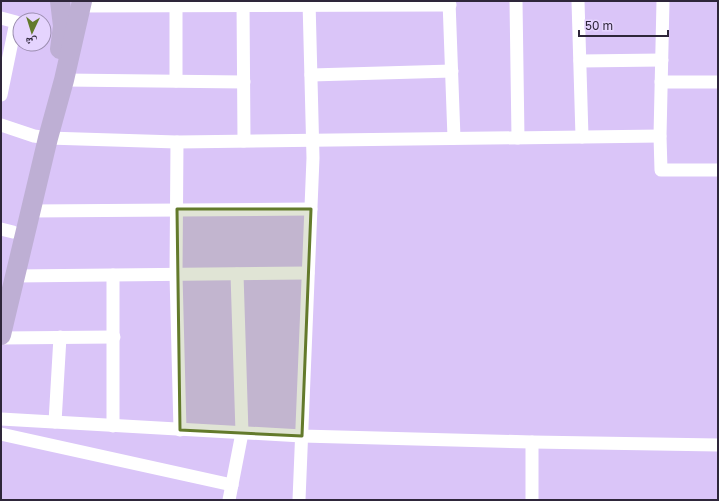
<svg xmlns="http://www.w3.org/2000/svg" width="719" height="501" font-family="'Golos Text','Noto Naskh Arabic',sans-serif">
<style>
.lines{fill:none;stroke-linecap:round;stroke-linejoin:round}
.minor{stroke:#fff;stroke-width:13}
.primary{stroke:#beafd4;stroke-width:20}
.marked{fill:#637a2b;fill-opacity:0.2;stroke:#637a2b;stroke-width:3;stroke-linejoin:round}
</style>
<rect width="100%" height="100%" fill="#dac5f8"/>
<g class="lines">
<!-- minor -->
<g class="minor">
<polyline points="243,1 244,141"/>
<polyline points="449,1 454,138"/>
<polyline points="516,1 518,138"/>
<polyline points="578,1 582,137"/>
<polyline points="663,1 660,136 661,170 718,170"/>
<polyline points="81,6 450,5"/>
<polyline points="1,18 16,22 1,95"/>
<polyline points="580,61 662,60"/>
<polyline points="311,75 452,71"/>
<polyline points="64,80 244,82"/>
<polyline points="176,81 176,5"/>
<polyline points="661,82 718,82"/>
<polyline points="1,125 34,136 48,138 177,142 660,136"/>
<polyline points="177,142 176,275 180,430"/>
<polyline points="30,211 311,209"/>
<polyline points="1,229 13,232"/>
<polyline points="113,275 113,426"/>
<polyline points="15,276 308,273"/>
<polyline points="1,338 114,337"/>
<polyline points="1,419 302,436 532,442 718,445"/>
<polyline points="55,422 60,337"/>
<polyline points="1,434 232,485"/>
<polyline points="229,500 242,433 237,274"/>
<polyline points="299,500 313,158 309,1"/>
<polyline points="532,500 532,442"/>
</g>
<!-- primary -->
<g class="primary">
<polyline points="60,49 63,26 60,1"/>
<polyline points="1,335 48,138 64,80 82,1"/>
</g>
</g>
<!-- marked area -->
<path class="marked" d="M177,209H311L302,436L180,430Z"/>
<!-- border -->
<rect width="719" height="501" fill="none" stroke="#2e263a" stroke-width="4"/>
<!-- north arrow -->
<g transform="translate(32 32) rotate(184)"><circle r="19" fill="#e5d4fe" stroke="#9c8eb0"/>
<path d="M0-3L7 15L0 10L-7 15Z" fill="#637a2b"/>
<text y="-6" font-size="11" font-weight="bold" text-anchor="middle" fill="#2e263a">ش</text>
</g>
<!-- scale -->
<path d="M579 30v6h89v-6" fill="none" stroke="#2e263a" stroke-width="2"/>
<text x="585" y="30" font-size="12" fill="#2e263a" stroke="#e5d4fe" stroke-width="3" paint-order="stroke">50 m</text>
</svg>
